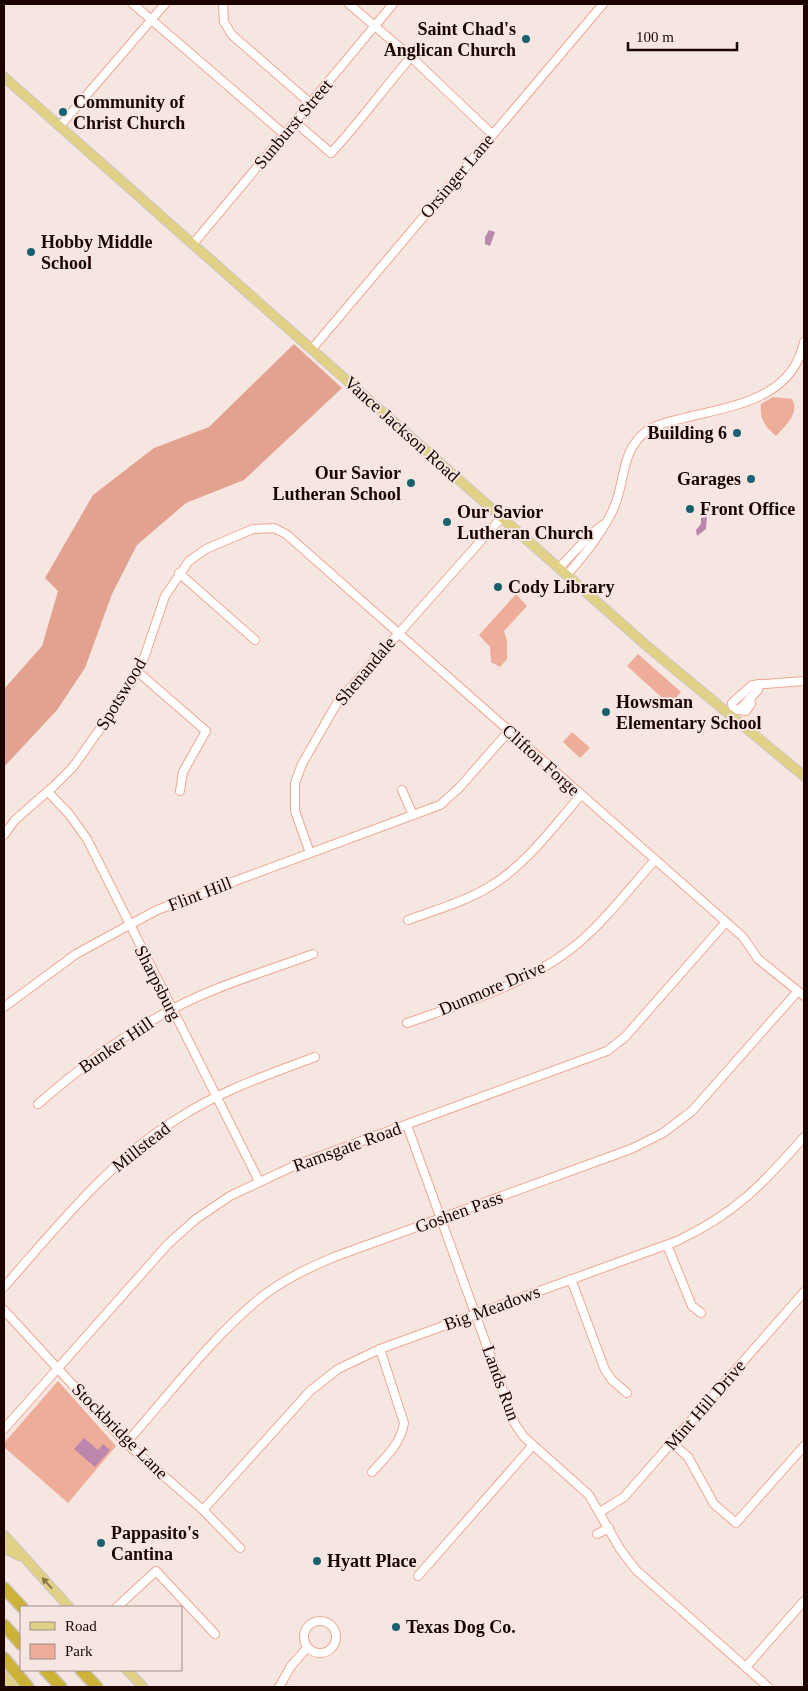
<svg xmlns="http://www.w3.org/2000/svg" width="808" height="1691" font-family="Georgia,serif">
<style>
.green{fill:#eead99}
.forest{fill:#e3a28f}
.water{fill:#bc87ad}
.lines{fill:none;stroke-linecap:round;stroke-linejoin:round}
.minor-casing{stroke:#f1a791;stroke-width:10}
.major-casing{stroke:#cdc8c7;stroke-width:11}
.highway-casing{stroke:#cdc8c7;stroke-width:14}
.minor{stroke:#fff;stroke-width:8}
.major{stroke:#e0d187;stroke-width:9}
.highway{stroke:#ccb337;stroke-width:11}
.oneway{fill:#88754b}
.poi-dot{fill:#196070;stroke:#f6e6e2;stroke-width:2}
.labels{text-anchor:middle;stroke-width:4;stroke-linejoin:round;paint-order:stroke}
.poi-label{font-size:18px;font-weight:bold;fill:#1c0401;stroke:#f6e6e2;text-anchor:start}
.street-label{font-size:18px;fill:#1c0401;stroke:#f6e6e2}
</style>
<rect width="100%" height="100%" fill="#f6e6e2"/>
<!-- green -->
<g class="green">
<path d="M773,397L792,399C800,413 785,426 776,436C766,427 759,419 761,404Z"/>
<polygon points="516,594 527,606 504,631 507,641 507,659 500,667 491,662 490,647 479,635"/>
<polygon points="638,654 681,692 670,705 627,666"/>
<polygon points="572,732 590,748 580,758 563,742"/>
<polygon points="58,1381 116,1446 68,1503 4,1447 4,1443"/>
</g>
<!-- forest -->
<polygon class="forest" points="294,344 342,388 244,480 186,503 137,545 112,594 85,668 57,710 4,767 4,689 42,646 58,591 45,578 93,495 154,448 209,427"/>
<!-- water -->
<g class="water">
<polygon points="489,230 495,232 490,246 485,244 485,237"/>
<polygon points="707,517 706,529 697,536 696,530 701,524 701,518"/>
<polygon points="84,1438 98,1450 103,1444 110,1450 95,1467 74,1449"/>
</g>
<g class="lines">
<!-- minor casing -->
<g class="minor-casing">
<g id="minor">
<polyline points="133,4 284,134"/>
<polyline points="223,4 224,22 232,35 309,102"/>
<polyline points="349,4 411,57 492,134"/>
<path d="M295,122L331,153C360,122 384,88 411,57"/>
<polyline points="60,126 165,4"/>
<polyline points="193,244 393,4"/>
<polyline points="312,349 603,4"/>
<polyline points="559,568 590,535 603,525"/>
<polyline points="179,573 255,640"/>
<path d="M567,575C584,555 599,537 611,514C627,485 618,451 648,430C659,423 672,421 684,418C731,406 792,400 804,342"/>
<polyline points="138,672 206,731 183,772 180,791"/>
<polyline points="736,709 746,711 751,704 750,698"/>
<polyline points="739,710 758,690 759,684"/>
<polyline points="729,713 733,709 732,703 752,685 804,681"/>
<polyline points="402,790 413,815"/>
<polyline points="48,792 69,814 87,839 259,1181"/>
<polyline points="4,835 15,820 55,785 73,767 121,699 144,658 165,596 189,561 206,549 253,529 274,528 286,534 726,922 743,937 758,959 804,996"/>
<polyline points="310,853 295,811 295,783 302,764 337,703 502,517"/>
<path d="M408,920C435,910 464,902 489,887C526,865 553,827 581,795"/>
<polyline points="4,1007 76,954 157,910 440,805 459,788 509,731"/>
<path d="M407,1023C463,1003 523,986 571,949C603,924 628,890 655,860"/>
<path d="M38,1104C92,1057 150,1015 216,989C248,976 281,966 313,954"/>
<polyline points="407,1125 515,1424 524,1437 589,1495 620,1549 636,1570 768,1687"/>
<polyline points="667,1245 692,1306 701,1313"/>
<polyline points="571,1279 605,1370 612,1380 627,1393"/>
<path d="M4,1287C57,1227 108,1162 177,1119C220,1091 267,1075 315,1057"/>
<polyline points="4,1310 126,1443 203,1510 240,1548"/>
<polyline points="4,1429 168,1244 196,1219 230,1196 296,1165 607,1051 625,1037 726,922"/>
<polyline points="671,1442 688,1457 714,1504 736,1523 804,1446"/>
<path d="M126,1443C169,1395 214,1334 264,1295C285,1279 310,1267 334,1257L631,1149L663,1133L692,1111L798,991"/>
<path d="M372,1472C386,1457 401,1443 404,1423L380,1349"/>
<path d="M203,1510L310,1391L338,1369L380,1349L677,1241C736,1213 762,1185 804,1137"/>
<polyline points="600,1512 624,1497 804,1292"/>
<polyline points="597,1534 609,1528"/>
<polyline points="418,1576 533,1445"/>
<polyline points="117,1607 156,1571 215,1634"/>
<circle cx="320" cy="1637" r="16"/>
<polyline points="746,1667 804,1601"/>
<polyline points="279,1687 291,1666 307,1648"/>
</g>
</g>
<!-- major casing -->
<g class="major-casing">
<g id="major">
<polyline points="4,77 648,647 804,776"/>
<polyline points="4,1535 69,1607"/>
<polyline points="4,1548 20,1556"/>
<polyline points="127,1670 143,1687"/>
<polyline points="4,1676 14,1687"/>
</g>
</g>
<!-- highway casing -->
<g class="highway-casing">
<g id="highway">
<polyline points="4,1588 22,1607"/>
<polyline points="4,1625 21,1644"/>
<polyline points="4,1658 28,1687"/>
<polyline points="45,1670 61,1687"/>
<polyline points="81,1670 97,1687"/>
</g>
</g>
<!-- minor -->
<use href="#minor" class="minor"/>
<!-- major -->
<use href="#major" class="major"/>
<!-- highway -->
<use href="#highway" class="highway"/>
</g>
<!-- one-way arrows -->
<defs><path id="oneway-solid" d="M-6-.8H1V-3.2L6.5 0L1 3.2V.8H-6Z" transform="scale(1.25)"/></defs>
<use class="oneway" href="#oneway-solid" transform="translate(47 1583) rotate(-132)"/>
<!-- markers -->
<g class="poi-dot">
<circle cx="526" cy="39" r="5"/>
<circle cx="63" cy="112" r="5"/>
<circle cx="31" cy="252" r="5"/>
<circle cx="737" cy="433" r="5"/>
<circle cx="751" cy="479" r="5"/>
<circle cx="411" cy="483" r="5"/>
<circle cx="690" cy="509" r="5"/>
<circle cx="447" cy="522" r="5"/>
<circle cx="498" cy="587" r="5"/>
<circle cx="606" cy="712" r="5"/>
<circle cx="101" cy="1543" r="5"/>
<circle cx="317" cy="1561" r="5"/>
<circle cx="396" cy="1627" r="5"/>
</g>
<g class="labels">
<!-- poi labels -->
<g class="poi-label">
<text x="516" y="35" text-anchor="end">Saint Chad's<tspan x="516" dy="21">Anglican Church</tspan></text>
<text x="73" y="108">Community of<tspan x="73" dy="21">Christ Church</tspan></text>
<text x="41" y="248">Hobby Middle<tspan x="41" dy="21">School</tspan></text>
<text x="727" y="439" text-anchor="end">Building 6</text>
<text x="401" y="479" text-anchor="end">Our Savior<tspan x="401" dy="21">Lutheran School</tspan></text>
<text x="741" y="485" text-anchor="end">Garages</text>
<text x="700" y="515">Front Office</text>
<text x="457" y="518">Our Savior<tspan x="457" dy="21">Lutheran Church</tspan></text>
<text x="508" y="593">Cody Library</text>
<text x="616" y="708">Howsman<tspan x="616" dy="21">Elementary School</tspan></text>
<text x="111" y="1539">Pappasito's<tspan x="111" dy="21">Cantina</tspan></text>
<text x="327" y="1567">Hyatt Place</text>
<text x="406" y="1633">Texas Dog Co.</text>
</g>
<!-- street labels -->
<g class="street-label">
<text transform="translate(293 124) rotate(-50)" y="6">Sunburst Street</text>
<text transform="translate(457 176) rotate(-50)" y="6">Orsinger Lane</text>
<text transform="translate(402 429) rotate(42)" y="6">Vance Jackson Road</text>
<text transform="translate(365 671) rotate(-50)" y="6">Shenandale</text>
<text transform="translate(121 694) rotate(-59)" y="6">Spotswood</text>
<text transform="translate(541 760) rotate(42)" y="6">Clifton Forge</text>
<text transform="translate(200 894) rotate(-21)" y="6">Flint Hill</text>
<text transform="translate(158 983) rotate(63)" y="6">Sharpsburg</text>
<text transform="translate(492 988) rotate(-23)" y="6">Dunmore Drive</text>
<text transform="translate(116 1045) rotate(-34)" y="6">Bunker Hill</text>
<text transform="translate(141 1147) rotate(-38)" y="6">Millstead</text>
<text transform="translate(347 1147) rotate(-20)" y="6">Ramsgate Road</text>
<text transform="translate(459 1212) rotate(-20)" y="6">Goshen Pass</text>
<text transform="translate(492 1308) rotate(-20)" y="6">Big Meadows</text>
<text transform="translate(501 1383) rotate(70)" y="6">Lands Run</text>
<text transform="translate(705 1405) rotate(-49)" y="6">Mint Hill Drive</text>
<text transform="translate(120 1431) rotate(45)" y="6">Stockbridge Lane</text>
</g>
</g>
<!-- border -->
<rect width="808" height="1691" fill="none" stroke="#1c0401" stroke-width="10"/>
<!-- legend -->
<rect x="20" y="1606" width="162" height="65" fill="#f6e6e2" stroke="#9f8c88"/>
<rect x="30" y="1622" width="25" height="8" fill="#e0d187" stroke="#9f8c88"/>
<text x="65" y="1631" font-size="15" fill="#1c0401">Road</text>
<rect x="30" y="1644" width="25" height="15" fill="#eead99" stroke="#9f8c88"/>
<text x="65" y="1656" font-size="15" fill="#1c0401">Park</text>
<!-- scale -->
<path d="M628 42v8h109v-8" fill="none" stroke="#1c0401" stroke-width="2.5"/>
<text x="636" y="42" font-size="15" fill="#1c0401" stroke="#f6e6e2" stroke-width="4" paint-order="stroke">100 m</text>
</svg>
